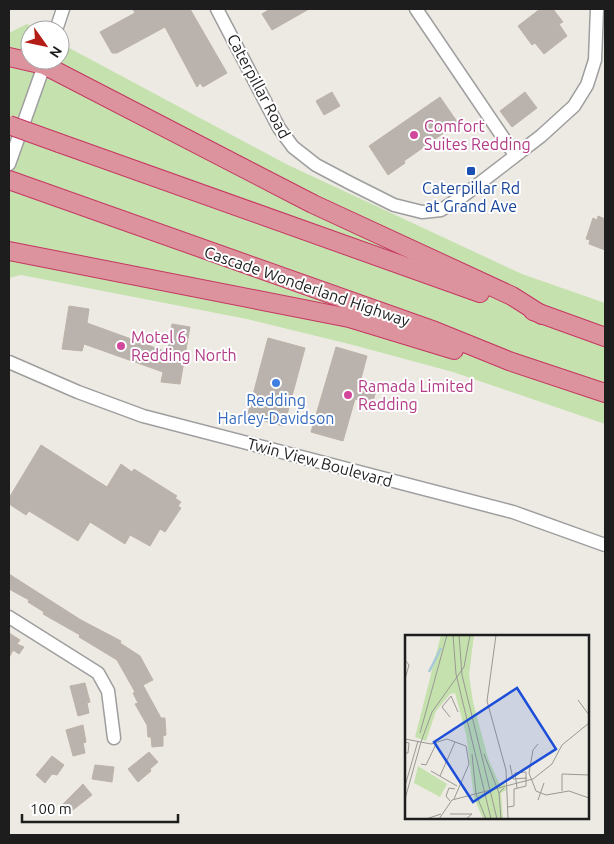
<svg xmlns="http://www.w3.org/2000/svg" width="614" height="844" font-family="Ubuntu,sans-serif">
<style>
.grass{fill:#c5e2ae}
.building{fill:#bab3ad;stroke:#bdb2a7}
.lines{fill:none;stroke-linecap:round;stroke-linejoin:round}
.minor-casing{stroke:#9e9e9e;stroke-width:15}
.highway-casing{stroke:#c53661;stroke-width:20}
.minor{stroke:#fff;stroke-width:12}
.highway{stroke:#dc939d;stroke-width:18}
.highway-bridge-casing{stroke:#c53661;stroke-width:20;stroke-linecap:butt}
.highway-bridge{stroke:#dc939d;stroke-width:18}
.hotel-dot{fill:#d1479c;stroke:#fff;stroke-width:2}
.transit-dot{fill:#1a4fb4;stroke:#fff;stroke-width:2}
.shop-dot{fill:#3f7fe0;stroke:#fff;stroke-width:2}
.labels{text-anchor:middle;stroke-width:4;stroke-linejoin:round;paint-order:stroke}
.street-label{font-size:16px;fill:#1d1d1d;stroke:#fff}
.hotel-label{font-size:16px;fill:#b23c85;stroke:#fff;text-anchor:start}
.transit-label{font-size:16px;fill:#164399;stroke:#fff}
.shop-label{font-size:16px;fill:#366cbe;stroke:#fff}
.inset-river{fill:none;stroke:#a8c9d6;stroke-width:2.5}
.inset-road{fill:none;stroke:#9a9894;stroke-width:1}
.view{fill:#1d4ed8;fill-opacity:0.15;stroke:#1d4ed8;stroke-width:2.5}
.inset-edge{fill:none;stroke:#1d1d1d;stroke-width:2.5}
</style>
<rect width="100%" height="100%" fill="#edeae3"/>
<!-- grass -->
<polygon class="grass" points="27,24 38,30 30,30 30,60 60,60 60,43 286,164 522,274 605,303 605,424 453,372 353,345 247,319 21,275 9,278 9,33"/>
<!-- building -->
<g class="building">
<polygon points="133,9 190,9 227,73 203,87 200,83 197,87 165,27 117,53 112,53 100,32 135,13"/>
<polygon points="270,9 309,9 272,30 262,14"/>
<polygon points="540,9 553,9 563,22 559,24 567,36 544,54 535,43 532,45 518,26"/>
<polygon points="332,92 340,106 324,115 316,101"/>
<polygon points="525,92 537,108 512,127 500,111"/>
<polygon points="440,97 458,123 404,161 405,163 388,175 369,146"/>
<polygon points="598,216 605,219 605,250 589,244 590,240 586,239 593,218 597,220"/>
<polygon points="69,306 89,309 87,323 167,352 172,324 190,327 180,384 161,382 163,372 84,344 82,351 62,349"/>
<polygon points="268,338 305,348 284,426 247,417"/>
<polygon points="336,347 367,356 359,386 376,391 372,404 355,399 343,441 311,432"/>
<polygon points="41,445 107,487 121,464 132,472 134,469 177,496 175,498 181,502 178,506 181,508 165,532 160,529 150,546 130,535 125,544 90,522 78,541 29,511 26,515 9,504 9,498"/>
<polygon points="9,574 81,620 121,641 120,643 140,656 153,680 143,685 161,718 165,718 166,735 163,736 163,746 152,747 151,737 148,737 147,725 135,704 138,703 133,693 135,692 117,660 79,637 80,635 43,614 44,612 28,602 29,600 9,589"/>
<polygon points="9,633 20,640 17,644 24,647 19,654 13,650 9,658"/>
<polygon points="85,683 90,702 87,703 89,713 78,716 70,686"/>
<polygon points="83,725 86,742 83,743 85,753 73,756 66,730"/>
<polygon points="149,752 158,762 150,769 151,771 138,782 128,769"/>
<polygon points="52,756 64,765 57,775 52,774 45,783 36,775"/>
<polygon points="95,765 114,767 112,782 92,779"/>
<polygon points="83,784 92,795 69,813 62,805"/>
</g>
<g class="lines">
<!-- minor casing -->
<g class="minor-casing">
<g id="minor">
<polyline points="217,9 279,128 293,147 316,165 352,184 394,205 422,212 441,210 463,196 541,136 574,106 587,85 595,60 597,9"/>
<polyline points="416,9 515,155"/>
<polyline points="56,30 63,9"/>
<polyline points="9,164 46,60"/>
<polyline points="9,362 78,392 143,416 513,512 605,545"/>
<polyline points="9,617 98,673 108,691 114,738"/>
</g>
</g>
<!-- highway casing -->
<g class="highway-casing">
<g id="highway">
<polyline points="9,57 44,65 313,204 512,296 542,315"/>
<polyline points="59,143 480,293"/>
<polyline points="9,180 435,331 509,361 605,393"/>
<polyline points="9,251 349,318 454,350"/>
<polyline points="533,311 605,337"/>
</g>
</g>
<!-- minor -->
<use href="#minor" class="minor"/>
<!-- highway -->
<use href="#highway" class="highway"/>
<!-- highway-bridge casing -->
<g class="highway-bridge-casing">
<polyline id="highway-bridge" points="9,125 59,143"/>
</g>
<!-- highway-bridge -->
<use href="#highway-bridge" class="highway-bridge"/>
</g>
<!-- markers -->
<g class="hotel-dot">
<circle cx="414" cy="135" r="5"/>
<circle cx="121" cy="346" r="5"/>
<circle cx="348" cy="395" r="5"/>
</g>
<rect class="transit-dot" x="466" y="166" width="10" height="10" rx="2.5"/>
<circle class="shop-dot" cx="276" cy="383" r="5"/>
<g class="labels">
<!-- street labels -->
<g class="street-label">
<text transform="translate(259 86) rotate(62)" y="6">Caterpillar Road</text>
<text transform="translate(307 286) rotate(19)" y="6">Cascade Wonderland Highway</text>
<text transform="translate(320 462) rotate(15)" y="6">Twin View Boulevard</text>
</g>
<!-- hotel labels -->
<g class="hotel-label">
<text x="424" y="132">Comfort<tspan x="424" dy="18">Suites Redding</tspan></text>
<text x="131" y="343">Motel 6<tspan x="131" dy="18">Redding North</tspan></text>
<text x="358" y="392">Ramada Limited<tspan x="358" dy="18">Redding</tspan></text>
</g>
<!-- transit labels -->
<g class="transit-label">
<text x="471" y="194">Caterpillar Rd<tspan x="471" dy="18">at Grand Ave</tspan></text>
</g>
<!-- shop labels -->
<g class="shop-label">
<text x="276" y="406">Redding<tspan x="276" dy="18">Harley-Davidson</tspan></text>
</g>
</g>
<!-- overview -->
<g transform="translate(405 635)">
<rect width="184" height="184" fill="#edeae3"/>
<path d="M36,0H69L64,40L68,67L83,123L94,148L100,149L101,155L96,158L98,184H78L69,163L61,99L50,58L45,59L31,76L21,106L10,102ZM13,131L42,149L35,162L9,148Z" fill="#c5e2ae"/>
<path class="inset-river" d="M24,37L36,13"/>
<path class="inset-road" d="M48,0L51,39L86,184M54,0L57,40L92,184M91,0L82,66L101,135L103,184M0,25L4,30L0,44M173,65L184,80M45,82L37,72L46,61L53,77M15,98L42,0M0,104L26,109L42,104L61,111L64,129L49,164M0,107L4,108L3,118H0M16,107L27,77L59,32L65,0M133,109L128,115L124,138L131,156L141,160L164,156L184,163M67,119L71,159L81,184M79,119L94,158M16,129L21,130L31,109M105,130L108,144L122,143M26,136L52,151M35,141L50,107M0,151L13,106M157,156V139L184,140M0,164L16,107M133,165L139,148M45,166L41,161L44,153L50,154M103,172L109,171V154L121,151V137L110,138L112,153M45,179H67L61,184M21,184L36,179M34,184L47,165L128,144L147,129L157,110L184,88M96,184L94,158L99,153"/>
<path class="view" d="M112,53L151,114L68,167L29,107Z"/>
<rect width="184" height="184" class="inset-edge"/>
</g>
<!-- border -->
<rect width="614" height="844" fill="none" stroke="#1d1d1d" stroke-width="20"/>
<!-- north arrow -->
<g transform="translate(45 45) rotate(123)"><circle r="24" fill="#ffffff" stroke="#a5a5a5"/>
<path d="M0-4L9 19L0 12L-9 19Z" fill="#b41d15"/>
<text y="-8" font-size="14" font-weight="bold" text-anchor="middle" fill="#1d1d1d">N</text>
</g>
<!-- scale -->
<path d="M22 814v8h156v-8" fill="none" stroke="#1d1d1d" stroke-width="2.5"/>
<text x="30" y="814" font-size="15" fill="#1d1d1d" stroke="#ffffff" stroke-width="4" paint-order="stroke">100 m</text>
</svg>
